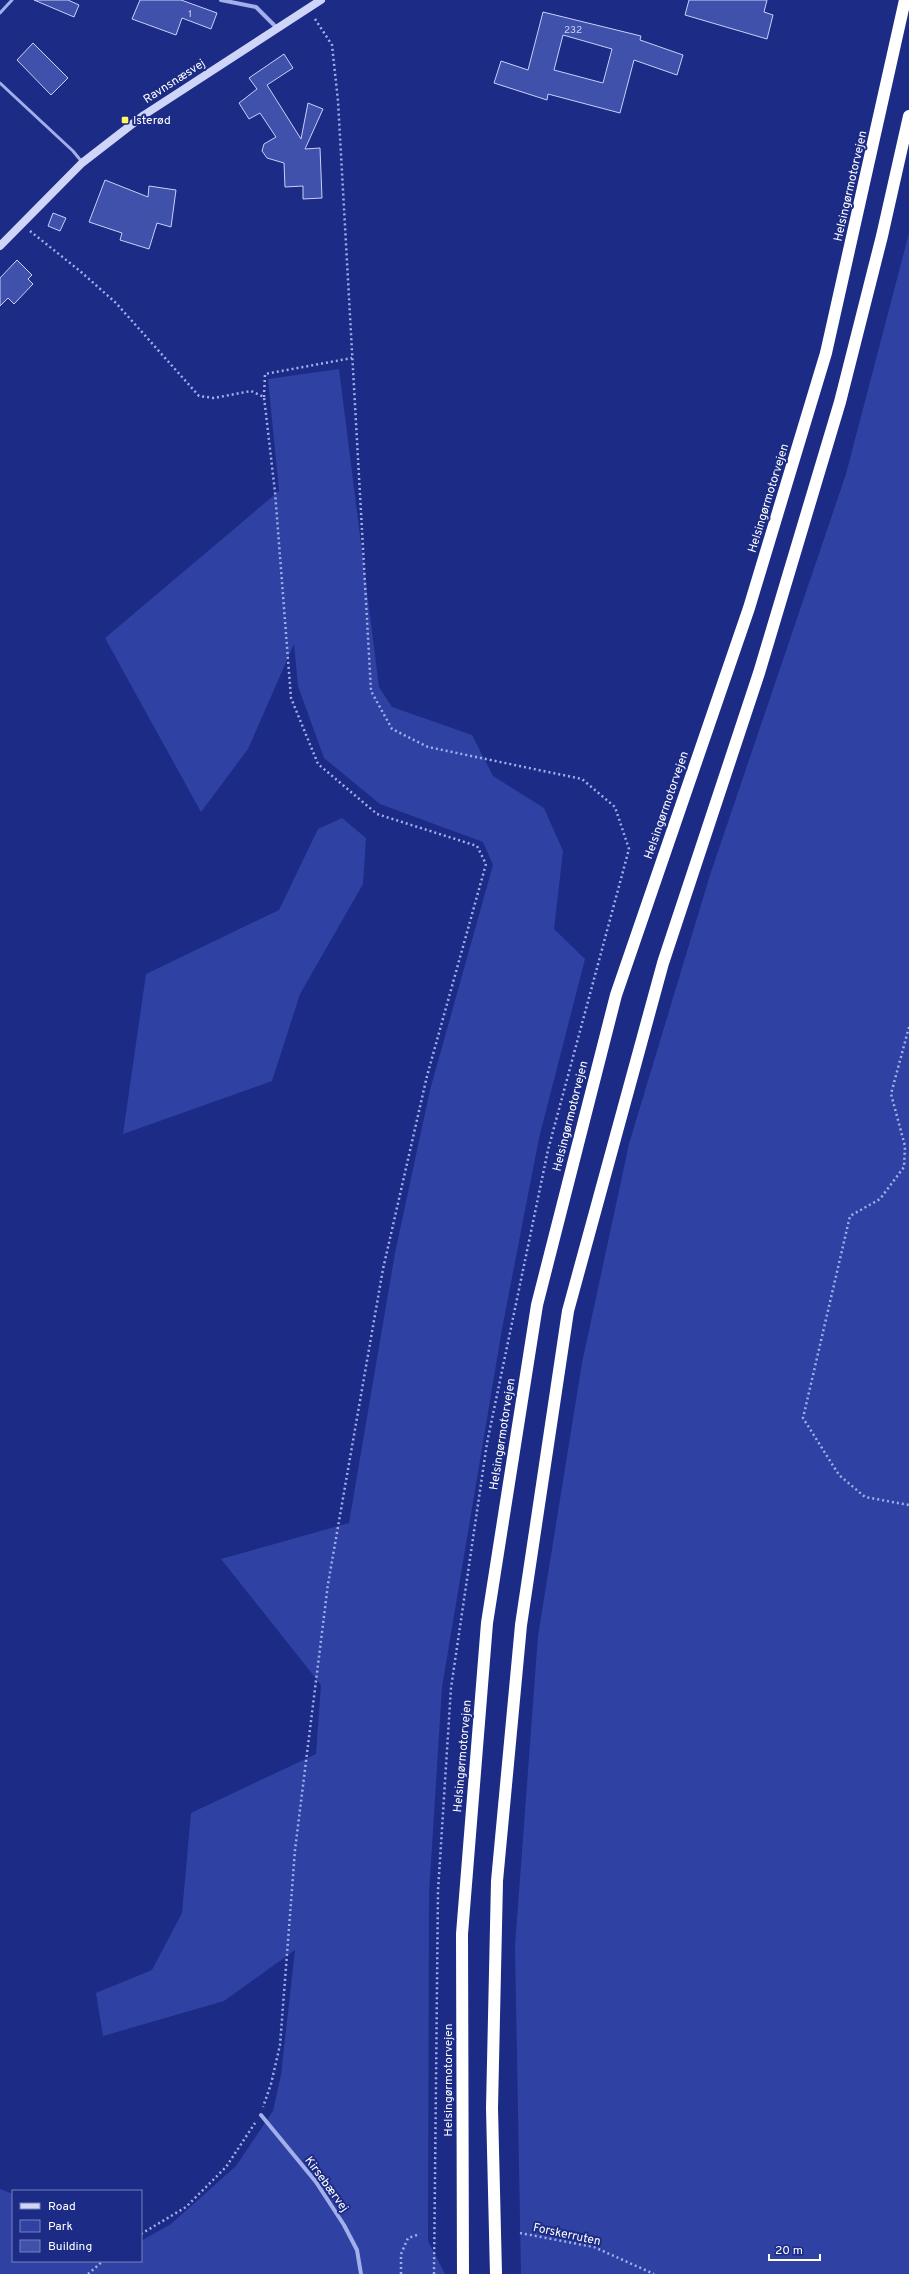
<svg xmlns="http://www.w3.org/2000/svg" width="909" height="2274" font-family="Overpass,sans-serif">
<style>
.green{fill:#2f42a3}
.building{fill:#4051ac;stroke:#c8d0f8;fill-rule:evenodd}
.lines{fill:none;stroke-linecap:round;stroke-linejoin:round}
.path{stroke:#a3afeb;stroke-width:2.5;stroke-dasharray:2 3;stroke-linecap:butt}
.service{stroke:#a3afeb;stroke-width:3}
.minor{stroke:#a3afeb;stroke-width:4}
.secondary{stroke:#cfd5f8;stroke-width:8}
.motorway{stroke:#fff;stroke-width:12}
.poi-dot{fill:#fcfc60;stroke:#1c2b85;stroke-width:1.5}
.labels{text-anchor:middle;stroke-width:4;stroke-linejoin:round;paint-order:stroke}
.number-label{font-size:10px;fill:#cfd4ea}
.street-label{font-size:12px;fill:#fff;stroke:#1c2b85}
.poi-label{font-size:12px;fill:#fff;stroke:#1c2b85;text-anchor:start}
</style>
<rect width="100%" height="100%" fill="#1c2b85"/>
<!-- green -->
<g class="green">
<polygon points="909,233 909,2274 521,2274 515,1946 538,1636 582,1363 629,1144 710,875 846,474"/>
<polygon points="339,369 379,687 392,707 472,735 493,776 544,808 563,851 554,929 585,959 539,1138 502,1329 442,1687 429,1894 428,2241 445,2274 0,2274 0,2189 13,2194 13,2261 141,2261 141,2241 171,2224 236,2166 273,2111 281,2075 295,1950 224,2001 103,2036 96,1993 152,1970 182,1913 191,1813 316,1754 321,1685 221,1559 349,1523 395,1253 430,1090 493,865 483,842 380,804 324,758 298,686 294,644 248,749 201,812 105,638 279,491 268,379"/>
<polygon points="342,818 366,838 363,884 300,994 272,1081 123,1134 146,974 279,910 318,829"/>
</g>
<!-- building -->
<g class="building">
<polygon points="34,0 68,0 79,5 74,17"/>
<polygon points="140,0 181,0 217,13 211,29 182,18 176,35 132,19"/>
<polygon points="689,0 767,0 764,12 773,15 767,39 685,15"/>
<path d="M543,12L641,36L640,40L683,55L677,75L634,60L620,113L548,94L547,100L494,83L501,61L528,70ZM563,35L612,49L603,83L554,70Z"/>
<polygon points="33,43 68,78 51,95 17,60"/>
<polygon points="284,54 293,68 267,85 301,139 308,103 323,109 305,149 320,148 322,198 303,199 303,186 285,187 284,163 267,158 262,151 264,144 276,137 260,113 249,119 239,103 257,89 249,78"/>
<polygon points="105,180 148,197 149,186 176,190 171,227 157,223 149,249 120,240 122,233 89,222"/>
<polygon points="53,213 66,218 60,231 48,226"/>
<polygon points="17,260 32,275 28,279 33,284 14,304 8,298 0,306 0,278"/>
</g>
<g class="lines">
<!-- path -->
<g class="path">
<polyline points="315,19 332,45 338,101 371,691 392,729 428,747 582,779 615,807 629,849 548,1150 487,1443 451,1688 438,1891 434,2274"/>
<polyline points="30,231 80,271 116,303 199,396 214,398 251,391 264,397 275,492 291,698 318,764 377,814 477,846 486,864 427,1076 383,1269 328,1584 295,1850 280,2045 271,2084 263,2107"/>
<polyline points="264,397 265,374 352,358"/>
<polyline points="909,1027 891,1094 905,1146 904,1167 880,1199 850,1216 803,1418 839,1475 865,1497 909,1505"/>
<polyline points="520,2233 594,2247 654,2274"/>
<polyline points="141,2234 186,2207 226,2167 255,2123"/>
<polyline points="88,2274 103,2261"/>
<polyline points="401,2274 401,2254 408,2238 420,2234"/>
</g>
<!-- service -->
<g class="service">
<polyline points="0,13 12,0"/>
<polyline points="0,83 73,151 82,162"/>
</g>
<!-- minor -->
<g class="minor">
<polyline points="221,0 256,7 277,28"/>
<polyline points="261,2115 316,2182 344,2225 357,2250 361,2274"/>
</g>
<!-- secondary -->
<polyline class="secondary" points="0,246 82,163 144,115 321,0"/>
<!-- motorway -->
<g class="motorway">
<polyline points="463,2274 462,1934 487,1623 537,1305 616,995 749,608 826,353 905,0"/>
<polyline points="496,2274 492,2108 497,1881 521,1625 568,1311 663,963 759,673 840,402 882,236 909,116"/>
</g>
</g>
<!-- markers -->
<rect class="poi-dot" x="121" y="116" width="8" height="8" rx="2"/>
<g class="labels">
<!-- number labels -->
<g class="number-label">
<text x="190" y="17">1</text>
<text x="573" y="33">232</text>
</g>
<!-- street labels -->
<g class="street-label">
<text transform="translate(174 81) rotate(-33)" y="4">Ravnsnæsvej</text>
<text transform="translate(850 186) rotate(-77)" y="4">Helsingørmotorvejen</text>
<text transform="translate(768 498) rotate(-73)" y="4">Helsingørmotorvejen</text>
<text transform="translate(666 805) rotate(-71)" y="4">Helsingørmotorvejen</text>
<text transform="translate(570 1116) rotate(-76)" y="4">Helsingørmotorvejen</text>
<text transform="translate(502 1434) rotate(-81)" y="4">Helsingørmotorvejen</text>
<text transform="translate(462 1756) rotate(-85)" y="4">Helsingørmotorvejen</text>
<text transform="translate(448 2080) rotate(-90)" y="4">Helsingørmotorvejen</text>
<text transform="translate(327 2184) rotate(54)" y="4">Kirsebærvej</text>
<text transform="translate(567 2234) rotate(12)" y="4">Forskerruten</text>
</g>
<!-- poi labels -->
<g class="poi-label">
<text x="133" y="124">Isterød</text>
</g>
</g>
<!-- legend -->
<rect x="12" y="2190" width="130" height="72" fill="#1c2b85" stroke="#7780b6"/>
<rect x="20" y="2203" width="20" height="6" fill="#cfd5f8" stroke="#7780b6"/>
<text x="48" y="2210" font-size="12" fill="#ffffff">Road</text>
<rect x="20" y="2220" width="20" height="12" fill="#2f42a3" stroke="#7780b6"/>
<text x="48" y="2230" font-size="12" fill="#ffffff">Park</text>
<rect x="20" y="2240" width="20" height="12" fill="#4051ac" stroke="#7780b6"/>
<text x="48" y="2250" font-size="12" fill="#ffffff">Building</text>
<!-- scale -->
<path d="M769 2254v6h51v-6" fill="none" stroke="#ffffff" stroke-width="2"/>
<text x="775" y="2254" font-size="12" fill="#ffffff" stroke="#1c2b85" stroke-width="3" paint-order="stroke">20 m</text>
</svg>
